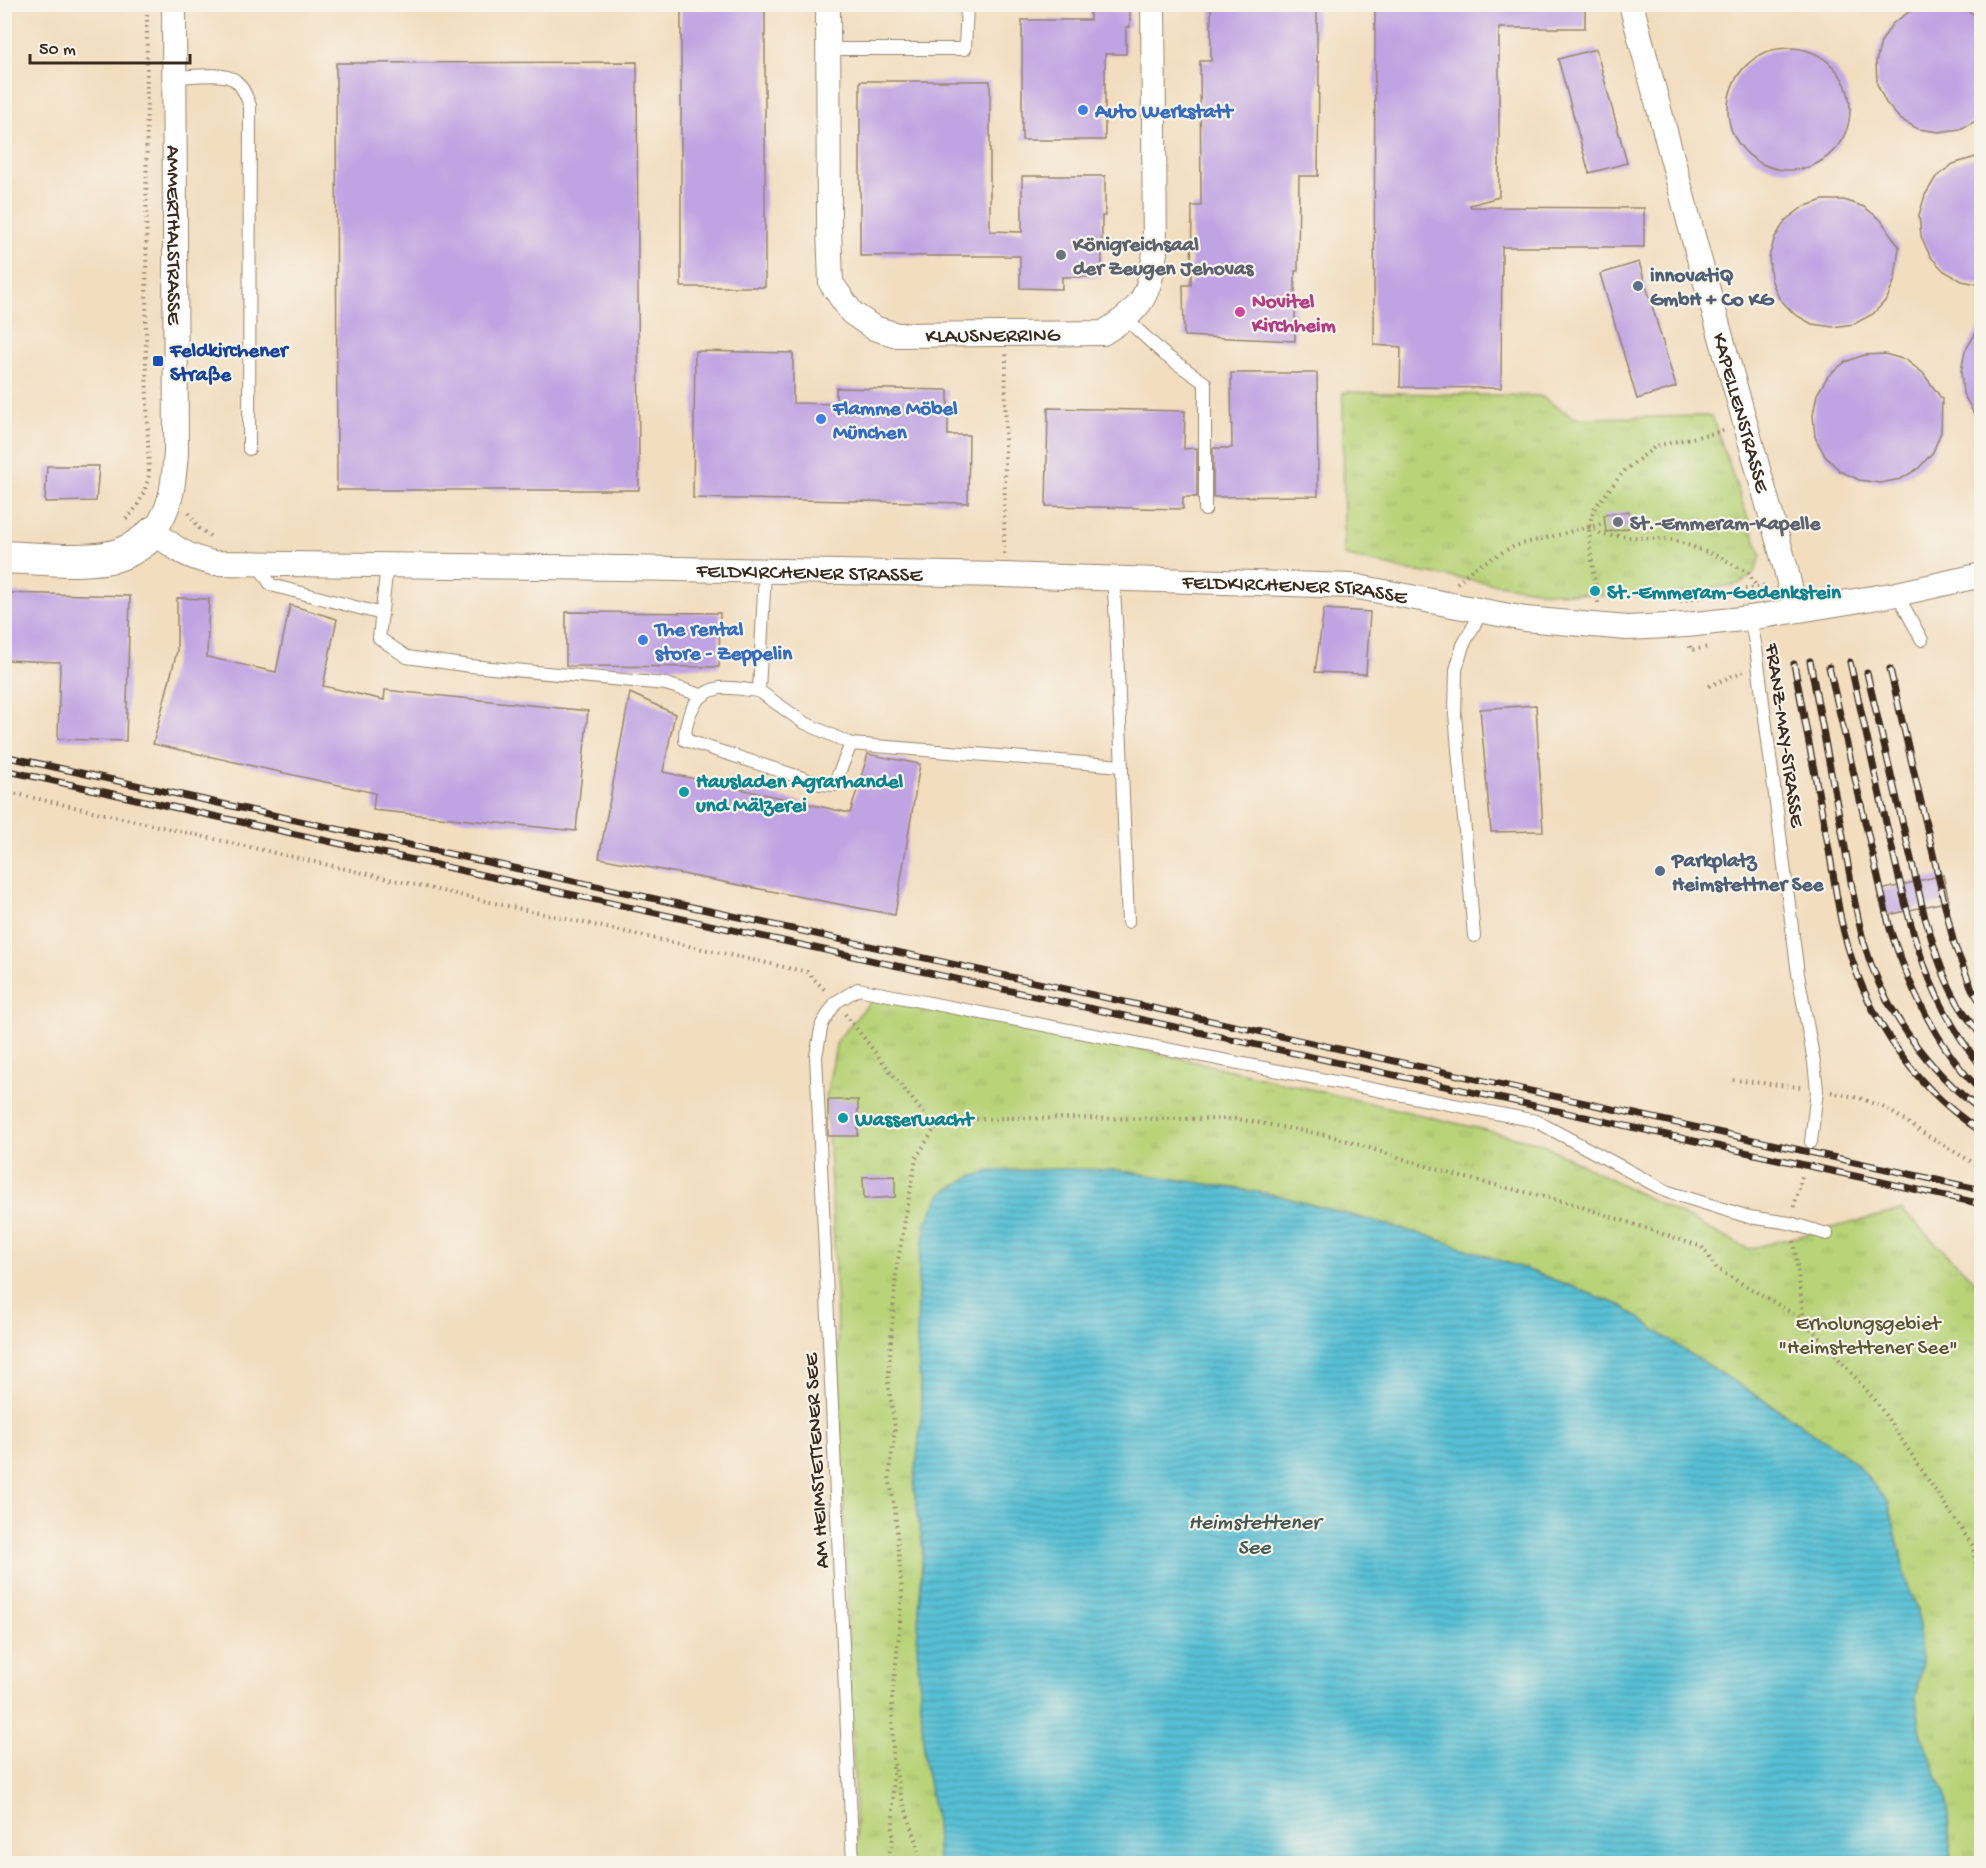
<svg xmlns="http://www.w3.org/2000/svg" width="1986" height="1868" font-family="'Gochi Hand',sans-serif">
<style>
.park{fill:url(#park-tufts);stroke:#7a7e4b;stroke-width:1.5}
.water{fill:url(#water-rules);stroke:#4a757a;stroke-width:1.5}
.building{fill:#c0a3e2}
.lines{fill:none;stroke-linecap:round;stroke-linejoin:round}
.service-casing{stroke:#96846e;stroke-width:14}
.minor-casing{stroke:#96846e;stroke-width:26}
.tertiary-casing{stroke:#96846e;stroke-width:34}
.path{stroke:#96846e;stroke-width:4;stroke-dasharray:1.5 4.5;stroke-linecap:butt}
.service{stroke:#fff;stroke-width:12}
.minor{stroke:#fff;stroke-width:24}
.tertiary{stroke:#fff;stroke-width:32}
.rail-casing{stroke:#3b2a1e;stroke-width:7}
.rail{stroke:#f7f3e8;stroke-width:4.5;stroke-dasharray:14;stroke-linecap:butt}
.shop-dot{fill:#3f7fe0;stroke:#f7f3e8;stroke-width:2}
.worship-dot{fill:#6b7280;stroke:#f7f3e8;stroke-width:2}
.service-dot{fill:#5c6f8a;stroke:#f7f3e8;stroke-width:2}
.hotel-dot{fill:#d1479c;stroke:#f7f3e8;stroke-width:2}
.transit-dot{fill:#1a4fb4;stroke:#f7f3e8;stroke-width:2}
.culture-dot{fill:#0f9aa8;stroke:#f7f3e8;stroke-width:2}
.labels{text-anchor:middle;stroke-width:4.5;stroke-linejoin:round;paint-order:stroke}
.shop-label{font-size:21px;font-weight:bold;fill:#366cbe;stroke:#f7f3e8;text-anchor:start}
.street-label{font-size:21px;fill:#3b2a1e;stroke:#f7f3e8}
.worship-label{font-size:21px;font-weight:bold;fill:#5b616d;stroke:#f7f3e8;text-anchor:start}
.service-label{font-size:21px;font-weight:bold;fill:#4e5e75;stroke:#f7f3e8;text-anchor:start}
.hotel-label{font-size:21px;font-weight:bold;fill:#b23c85;stroke:#f7f3e8;text-anchor:start}
.transit-label{font-size:21px;font-weight:bold;fill:#164399;stroke:#f7f3e8;text-anchor:start}
.culture-label{font-size:21px;font-weight:bold;fill:#0d838f;stroke:#f7f3e8;text-anchor:start}
.park-label{font-size:21px;fill:#5a5434;stroke:#f7f3e8}
.water-label{font-size:22px;font-style:italic;fill:#445755;stroke:#f7f3e8}
</style>
<defs>
<pattern id="park-tufts" width="24" height="20" patternUnits="userSpaceOnUse" patternTransform="scale(1.5)"><rect width="24" height="20" fill="#b8d378"/><path d="M3 7l-1-3M5 7V3M7 7l1-3M15 17l-1-3M17 17v-4M19 17l1-3" fill="none" stroke="#9fb567"/></pattern>
<pattern id="water-rules" width="6" height="5" patternUnits="userSpaceOnUse" patternTransform="scale(1.5)"><rect width="6" height="5" fill="#58c0d5"/><path d="M0 2.5h6" fill="none" stroke="#4a9cac"/></pattern>
</defs>
<rect width="100%" height="100%" fill="#f7f3e8"/>
<filter id="ink" filterUnits="userSpaceOnUse"><feTurbulence type="fractalNoise" baseFrequency=".0167" numOctaves="2"/><feDisplacementMap in="SourceGraphic" scale="12" xChannelSelector="R" yChannelSelector="G"/><feConvolveMatrix kernelMatrix="1 2 1 2 8 2 1 2 1" color-interpolation-filters="sRGB"/></filter>
<filter id="wash" filterUnits="userSpaceOnUse"><feTurbulence type="fractalNoise" baseFrequency=".008" numOctaves="4" result="noise"/><feDisplacementMap in="SourceGraphic" scale="24" xChannelSelector="R" yChannelSelector="G"/><feGaussianBlur stdDeviation="1.35" result="paint"/><feColorMatrix in="noise" values="0 0 0 0 0 0 0 0 0 0 0 0 0 0 0 0 0 1.4 0 .05"/><feComposite in="paint" operator="in"/></filter>
<g filter="url(#wash)">
<rect width="100%" height="100%" fill="#f2ddbf"/>
<!-- park -->
<g class="park">
<polygon points="1343,392 1540,396 1574,418 1712,416 1761,556 1753,575 1738,584 1675,594 1612,596 1549,592 1405,570 1344,555"/>
<polygon points="872,1000 1056,1029 1540,1143 1748,1249 1902,1210 1981,1287 1981,1863 1951,1863 1947,1800 1921,1735 1916,1698 1921,1664 1918,1610 1908,1587 1889,1504 1854,1461 1784,1413 1688,1353 1622,1306 1531,1271 1428,1236 1276,1195 1118,1170 1062,1169 991,1171 919,1261 917,1339 922,1411 914,1488 923,1548 917,1645 925,1765 936,1823 938,1863 857,1863 833,1219 826,1098 837,1040"/>
</g>
<!-- water -->
<polygon class="water" points="1062,1169 1118,1170 1276,1195 1428,1236 1531,1271 1622,1306 1688,1353 1784,1413 1854,1461 1889,1504 1908,1587 1918,1610 1921,1664 1916,1698 1921,1735 1947,1800 1951,1863 938,1863 936,1823 925,1765 917,1645 923,1548 914,1488 922,1411 917,1339 919,1261 927,1221 941,1194 968,1178 991,1171"/>
<g id="blocks">
<!-- building -->
<g class="building">
<rect x="681" y="4" width="84" height="283"/>
<polygon points="1211,4 1317,4 1317,62 1319,62 1318,176 1299,176 1298,271 1295,271 1295,341 1184,336 1183,285 1191,285 1192,206 1201,206 1200,61 1211,61"/>
<polygon points="1375,4 1585,4 1585,28 1499,28 1499,197 1470,205 1471,207 1644,208 1644,247 1502,247 1501,388 1400,387 1401,347 1374,345"/>
<polygon points="1929,5 1950,5 1970,12 1982,21 1982,118 1960,129 1939,132 1918,129 1900,119 1886,103 1877,84 1876,62 1881,42 1892,24 1909,12"/>
<polygon points="1090,9 1130,9 1130,27 1126,27 1126,54 1105,54 1105,140 1022,140 1022,20 1090,20"/>
<circle cx="1789" cy="109" r="61"/>
<polygon points="1596,49 1627,163 1589,173 1558,59"/>
<polygon points="637,62 639,490 337,490 336,63"/>
<polygon points="860,81 990,81 990,231 1022,232 1022,176 1105,176 1105,216 1102,216 1102,277 1062,277 1062,289 1020,288 1020,256 860,256"/>
<polygon points="1982,155 1982,285 1962,281 1944,271 1930,256 1921,236 1919,215 1925,195 1936,177 1953,164"/>
<polygon points="1823,200 1844,200 1864,207 1881,220 1899,247 1895,279 1887,299 1873,314 1854,324 1833,327 1812,324 1794,314 1779,298 1771,279 1769,257 1775,237 1786,220 1803,207"/>
<polygon points="1639,262 1676,387 1637,399 1600,274"/>
<polygon points="1982,323 1982,429 1963,393 1961,372 1965,351"/>
<polygon points="695,351 793,353 793,403 836,404 836,388 948,390 948,435 969,435 968,503 693,498"/>
<polygon points="1885,354 1906,360 1923,373 1942,399 1941,432 1933,452 1919,468 1901,479 1880,483 1859,480 1840,471 1825,456 1815,437 1813,415 1817,394 1828,376 1845,362 1864,355"/>
<polygon points="1231,373 1317,373 1318,496 1213,497 1213,448 1232,448"/>
<polygon points="1048,408 1185,411 1184,449 1197,448 1197,497 1183,497 1183,509 1046,506"/>
<polygon points="47,466 99,466 96,501 45,502"/>
<polygon points="1629,511 1632,526 1625,529 1606,532 1604,515"/>
<polygon points="4,593 130,596 126,741 58,739 60,662 4,660"/>
<polygon points="177,598 209,599 207,657 276,672 290,605 337,619 323,686 384,700 385,690 588,711 576,831 373,810 375,793 153,744 177,651"/>
<polygon points="1324,609 1370,612 1366,674 1315,672"/>
<polygon points="566,612 720,613 719,667 566,666"/>
<polygon points="630,693 675,714 663,772 850,813 868,754 920,764 895,915 599,858"/>
<polygon points="1536,705 1543,831 1491,832 1480,709"/>
<polygon points="1943,875 1949,901 1884,916 1877,891"/>
<rect x="828" y="1100" width="30" height="36"/>
<polygon points="895,1176 895,1197 864,1199 863,1177"/>
</g>
</g>
</g>
<g filter="url(#ink)">
<use href="#blocks" fill-opacity="0" stroke="#96846e" stroke-width="1.5"/>
<g class="lines">
<!-- service casing -->
<g class="service-casing">
<g id="service">
<polyline points="828,49 965,49 967,4"/>
<path d="M174,77C190,77 224,71 236,81C243,87 247,97 250,106L249,449"/>
<polyline points="1126,319 1165,355 1205,383 1205,510"/>
<polyline points="257,563 271,585 382,614"/>
<polyline points="387,565 379,638 407,657 470,666 666,684 701,695"/>
<polyline points="1113,578 1116,621 1128,922"/>
<polyline points="1897,594 1922,640"/>
<polyline points="1750,618 1756,648 1798,974 1814,1062 1817,1090 1811,1142"/>
<path d="M759,691C747,690 732,687 720,688C695,692 685,717 685,740L821,784L834,785L851,744L803,722L759,691L765,571"/>
<polyline points="851,744 1122,766"/>
<polyline points="1474,936 1455,714 1456,670 1463,645 1482,611"/>
<polyline points="853,1864 816,1056 822,1024 836,1002 858,989 1536,1121 1668,1192 1749,1217 1790,1223 1827,1234"/>
</g>
</g>
<!-- minor casing -->
<g class="minor-casing">
<g id="minor">
<path id="s1" d="M174,4L176,453C173,486 173,503 154,532C175,548 186,557 213,563L622,568L1004,575L1353,586L1525,619L1627,628L1687,625L1750,618L1897,594L1982,575"/>
<path id="s2" d="M828,4L829,226L831,283L852,313L874,328L897,335L1103,333C1142,309 1149,297 1155,252L1153,4"/>
<path id="s3" d="M1631,4L1697,251L1786,569L1795,610"/>
</g>
</g>
<!-- tertiary casing -->
<g class="tertiary-casing">
<path id="tertiary" d="M4,557C35,558 96,565 123,553C135,548 145,541 154,532"/>
</g>
<!-- path -->
<g class="path">
<polyline points="189,513 199,528 212,538"/>
<path d="M126,519C139,507 145,492 149,475L146,365L147,4"/>
<polyline points="1589,527 1603,535 1675,540 1722,558 1748,573 1757,587"/>
<polyline points="1004,554 1006,354"/>
<polyline points="1457,583 1474,568 1514,546 1605,523"/>
<polyline points="1680,601 1767,585"/>
<polyline points="1598,603 1590,547 1589,527 1593,510 1624,471 1656,446 1727,430"/>
<polyline points="1690,646 1691,650 1709,647"/>
<polyline points="1709,686 1744,671"/>
<polyline points="4,791 512,907 807,972 825,990"/>
<polyline points="845,1014 935,1128"/>
<polyline points="1733,1080 1800,1087"/>
<polyline points="1831,1092 1860,1098 1887,1109 1925,1134 1982,1168"/>
<polyline points="1794,1207 1802,1176"/>
<polyline points="1794,1241 1804,1320 1875,1400 1972,1545 1982,1593"/>
<polyline points="887,1864 893,1838 893,1766"/>
<polyline points="919,1864 917,1842 902,1799 893,1759 892,1699 899,1636 902,1592 895,1510 889,1477 895,1428 888,1382 896,1272 916,1158 935,1128 959,1120 1006,1118 1238,1119 1331,1136 1458,1176 1570,1203 1702,1247 1717,1269 1804,1320"/>
</g>
<!-- service -->
<use href="#service" class="service"/>
<!-- minor -->
<use href="#minor" class="minor"/>
<!-- tertiary -->
<use href="#tertiary" class="tertiary"/>
<!-- rail casing -->
<g class="rail-casing">
<g id="rail">
<path d="M1810,661C1821,718 1831,775 1842,831C1849,868 1854,906 1864,943C1883,1009 1927,1070 1982,1111"/>
<path d="M1850,662C1862,717 1875,772 1887,827C1908,915 1922,995 1982,1067"/>
<path d="M1794,664C1805,722 1816,781 1827,839C1832,866 1836,894 1841,920C1860,1006 1908,1084 1982,1132"/>
<path d="M1829,667L1890,929C1909,986 1938,1050 1982,1092"/>
<polyline points="1890,669 1954,944 1972,989 1982,1005"/>
<path d="M1867,673L1925,918C1934,945 1941,973 1955,998C1962,1012 1973,1024 1982,1037"/>
<polyline points="4,756 1982,1190"/>
<polyline points="4,770 1982,1204"/>
</g>
</g>
<!-- rail -->
<use href="#rail" class="rail"/>
</g>
</g>
<!-- markers -->
<g class="shop-dot">
<circle cx="1083" cy="110" r="6"/>
<circle cx="821" cy="419" r="6"/>
<circle cx="643" cy="640" r="6"/>
</g>
<g class="worship-dot">
<circle cx="1061" cy="255" r="6"/>
<circle cx="1618" cy="522" r="6"/>
</g>
<g class="service-dot">
<circle cx="1638" cy="286" r="6"/>
<circle cx="1660" cy="871" r="6"/>
</g>
<circle class="hotel-dot" cx="1240" cy="312" r="6"/>
<rect class="transit-dot" x="152" y="355" width="12" height="12" rx="3"/>
<g class="culture-dot">
<circle cx="1595" cy="591" r="6"/>
<circle cx="684" cy="792" r="6"/>
<circle cx="843" cy="1118" r="6"/>
</g>
<g class="labels">
<!-- shop labels -->
<g class="shop-label">
<text x="1095" y="117">Auto Werkstatt</text>
<text x="833" y="414">Flamme Möbel<tspan x="833" dy="24">München</tspan></text>
<text x="655" y="635">The rental<tspan x="655" dy="24">store - Zeppelin</tspan></text>
</g>
<!-- street labels -->
<g class="street-label">
<text dy="7" stroke="none"><textPath href="#s1" startOffset="231">AMMERTHALSTRASSE</textPath></text>
<text dy="7" stroke="none"><textPath href="#s2" startOffset="462">KLAUSNERRING</textPath></text>
<text dy="7" stroke="none"><textPath href="#s3" startOffset="423">KAPELLENSTRASSE</textPath></text>
<text dy="7" stroke="none"><textPath href="#s1" startOffset="1196">FELDKIRCHENER STRASSE</textPath></text>
<text dy="7" stroke="none"><textPath href="#s1" startOffset="1682">FELDKIRCHENER STRASSE</textPath></text>
<text transform="translate(1786 735) rotate(82)" y="7">FRANZ-MAY-STRASSE</text>
<text transform="translate(815 1461) rotate(-93)" y="7">AM HEIMSTETTENER SEE</text>
</g>
<!-- worship labels -->
<g class="worship-label">
<text x="1073" y="250">Königreichsaal<tspan x="1073" dy="24">der Zeugen Jehovas</tspan></text>
<text x="1630" y="529">St.-Emmeram-Kapelle</text>
</g>
<!-- service labels -->
<g class="service-label">
<text x="1650" y="281">innovatiQ<tspan x="1650" dy="24">GmbH + Co KG</tspan></text>
<text x="1672" y="866">Parkplatz<tspan x="1672" dy="24">Heimstettner See</tspan></text>
</g>
<!-- hotel labels -->
<g class="hotel-label">
<text x="1252" y="307">Novitel<tspan x="1252" dy="24">Kirchheim</tspan></text>
</g>
<!-- transit labels -->
<g class="transit-label">
<text x="170" y="356">Feldkirchener<tspan x="170" dy="24">Straße</tspan></text>
</g>
<!-- culture labels -->
<g class="culture-label">
<text x="1607" y="598">St.-Emmeram-Gedenkstein</text>
<text x="696" y="787">Hausladen Agrarhandel<tspan x="696" dy="24">und Mälzerei</tspan></text>
<text x="855" y="1125">Wasserwacht</text>
</g>
<!-- park labels -->
<g class="park-label">
<text x="1868" y="1329">Erholungsgebiet<tspan x="1868" dy="24">"Heimstettener See"</tspan></text>
</g>
<!-- water labels -->
<g class="water-label">
<text x="1254" y="1528">Heimstettener<tspan x="1254" dy="25">See</tspan></text>
</g>
</g>
<!-- margin -->
<rect width="1986" height="1868" fill="none" stroke="#f7f3e8" stroke-width="24"/>
<!-- scale -->
<path d="M30 54v9h160v-9" fill="none" stroke="#3b2a1e" stroke-width="3"/>
<text x="39" y="54" font-size="18" fill="#3b2a1e" stroke="#f7f3e8" stroke-width="4.5" paint-order="stroke">50 m</text>
</svg>
